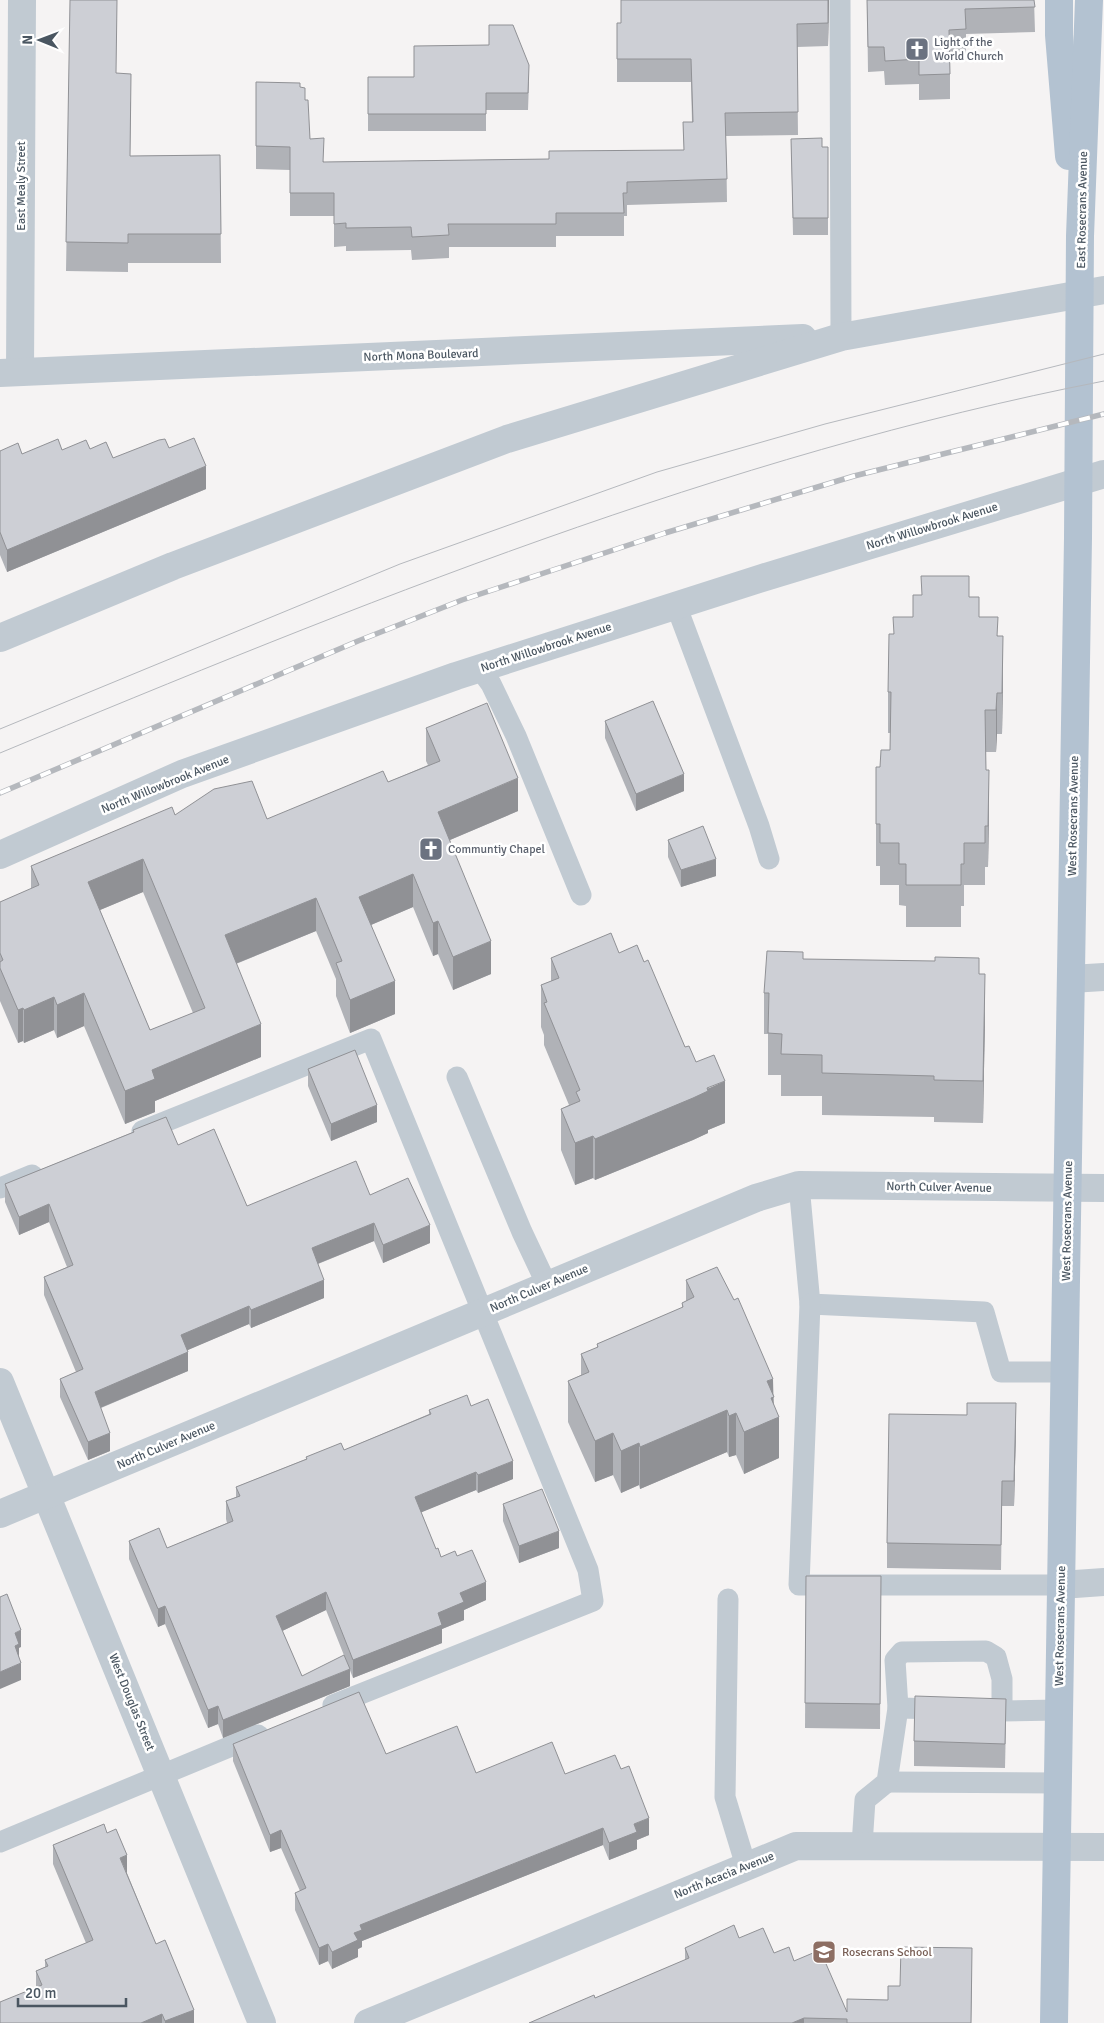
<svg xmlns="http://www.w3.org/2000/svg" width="1104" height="2023" font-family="Signika,sans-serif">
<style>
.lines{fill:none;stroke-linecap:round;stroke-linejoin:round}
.service{stroke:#c1cad2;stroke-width:21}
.minor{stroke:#c1cad2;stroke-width:28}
.primary{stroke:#b3c2d1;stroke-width:28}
.tram{stroke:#b5b8bd;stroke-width:1}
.rail-casing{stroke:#b5b8bd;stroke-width:5.5}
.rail{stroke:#fff;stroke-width:4;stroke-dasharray:11;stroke-linecap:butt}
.wall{fill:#b0b2b7;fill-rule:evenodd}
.shaded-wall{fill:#909195}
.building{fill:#cdcfd5;stroke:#909195;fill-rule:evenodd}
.labels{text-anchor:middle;stroke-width:5;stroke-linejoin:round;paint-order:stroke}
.worship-label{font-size:12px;fill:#5b616d;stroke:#fff;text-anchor:start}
.street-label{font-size:12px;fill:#4a5661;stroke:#fff}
.education-label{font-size:12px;fill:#785e54;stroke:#fff;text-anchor:start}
</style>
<rect width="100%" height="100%" fill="#f5f3f3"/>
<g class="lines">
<!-- service -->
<g class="service">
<polyline points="840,0 841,337"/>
<polyline points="676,605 759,826 769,859"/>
<polyline points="480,669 491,684 516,736 581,895"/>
<polyline points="457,1077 522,1232 547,1285"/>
<polyline points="142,1131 371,1039 588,1570 593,1601 333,1705"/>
<polyline points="799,1185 810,1304 984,1312 1001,1372 1064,1372"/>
<polyline points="0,1188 32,1175"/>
<polyline points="810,1304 799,1585 1061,1585"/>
<polyline points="728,1599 725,1797 746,1866"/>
<polyline points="898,1708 943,1709"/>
<polyline points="1002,1711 1059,1710"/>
<polyline points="887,1782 1058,1783"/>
<polyline points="0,1842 258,1735"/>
<polyline points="862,1845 865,1800 887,1782 898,1708 895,1660 902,1652 986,1651 996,1657 1002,1679 1002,1711 986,1711"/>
</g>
<!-- minor -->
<g class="minor">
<polyline points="20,372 22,0"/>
<polyline points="0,373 803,338"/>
<polyline points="0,638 173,566 507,439 841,337 1104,290"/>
<polyline points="0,855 182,774 456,676 759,579 1104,474"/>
<polyline points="1071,979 1104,977"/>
<polyline points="0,1382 262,2023"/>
<polyline points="0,1514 756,1198 799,1185 1104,1188"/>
<polyline points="1061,1585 1104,1582"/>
<polyline points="368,2023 796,1846 1104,1847"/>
</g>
<!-- primary -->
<g class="primary">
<polyline points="1059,0 1059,35 1069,156"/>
<polyline points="1054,2023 1078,538 1080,236 1089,0"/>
</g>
<!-- tram -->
<g class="tram">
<polyline points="0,729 400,564 657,472 825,424 1104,354"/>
<path d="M0,753C356,605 724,455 1104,381"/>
</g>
<!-- rail casing -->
<g class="rail-casing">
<polyline id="rail" points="0,793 358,641 462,600 665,533 854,476 1104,414"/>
</g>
<!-- rail -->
<use href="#rail" class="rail"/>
</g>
<!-- wall -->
<g class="wall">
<polygon points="621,0 829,0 828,46 797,47 798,135 726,136 727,202 627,205 627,216 624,216 624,236 556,236 556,247 449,247 449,258 412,260 411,250 346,251 346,246 334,247 334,216 290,216 290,170 256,169 256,82 300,87 305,100 310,139 324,162 549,159 684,150 683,122 692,122 691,82 617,82 617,23 621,23"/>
<polygon points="867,0 1034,0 1035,32 966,34 966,54 950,55 950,99 919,100 919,84 885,85 884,71 868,72"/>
<polygon points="70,37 116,73 131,103 130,156 220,155 221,263 128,263 128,272 66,271"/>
<polygon points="368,77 414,77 529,82 528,110 486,110 486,131 368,131"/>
<polygon points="791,139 822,147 828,147 828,235 793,235"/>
<polygon points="169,448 206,489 7,572 0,555 0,451 22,454 62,450 113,458"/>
<polygon points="969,597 979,617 998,636 1003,678 1002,734 997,734 996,752 986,752 986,770 989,812 988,867 985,867 985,885 964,885 964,906 961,906 961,927 906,927 906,906 899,905 899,885 880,885 880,866 876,866 876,767 880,767 890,750 891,733 888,733 888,692 893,634 913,617"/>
<polygon points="605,721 684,791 636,811 605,738"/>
<path d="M426,728L518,811L450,840L491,974L453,990L438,954L433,956L413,907L371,925L395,1014L350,1033L336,996V979L316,931L236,964L261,1057L155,1101V1112L125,1124L84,1026L57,1038L54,1030L24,1043L23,1041L18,1043L0,1001V902L31,889V866L175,815L267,819L388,782L428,765L426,761ZM143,892L193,1013L150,1030L100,910Z"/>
<polygon points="668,840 716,876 681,887 668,857"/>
<polygon points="619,953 644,962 685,1047 696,1062 725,1123 708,1130 708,1133 693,1140 595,1180 593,1178 575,1185 561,1150 561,1109 569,1105 544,1045 544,1035 541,1027 541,985 551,981 551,958"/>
<polygon points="803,959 979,974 985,1016 983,1123 934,1122 934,1117 822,1115 822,1096 781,1096 781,1075 768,1075 768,1034 764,1034 764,993"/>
<polygon points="308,1069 377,1122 331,1141 308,1086"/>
<polygon points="133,1130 178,1145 247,1206 370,1195 430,1243 383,1263 374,1241 318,1264 324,1298 251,1328 249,1324 187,1350 188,1371 101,1408 110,1451 88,1460 60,1397 60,1379 76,1372 44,1295 44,1277 67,1267 49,1222 19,1235 5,1202 5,1184 133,1132"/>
<polygon points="686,1280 773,1395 779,1458 744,1474 736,1455 729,1457 727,1452 640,1489 639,1485 621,1493 613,1475 595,1482 568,1422 568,1381 581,1375 581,1354 597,1348 597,1344 682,1308 682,1303 686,1301"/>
<polygon points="471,1406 513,1479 478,1493 476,1490 421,1512 436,1549 441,1557 457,1556 486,1600 464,1610 464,1620 442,1629 442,1643 353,1678 326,1610 282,1631 302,1676 350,1686 223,1738 218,1724 208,1728 165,1624 158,1627 129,1559 129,1541 167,1548 227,1523 226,1519 226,1501 236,1497 236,1487 306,1459 306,1457 344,1450 429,1414 429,1410"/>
<polygon points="1016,1428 1014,1506 1002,1506 1001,1570 887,1568 887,1543"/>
<polygon points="503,1504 559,1548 519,1563 503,1521"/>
<polygon points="806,1576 881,1576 880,1729 805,1728"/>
<polygon points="1006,1723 1005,1768 914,1766 914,1741"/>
<polygon points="233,1744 386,1754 476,1773 565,1774 649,1835 637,1840 637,1849 609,1860 603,1845 362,1941 362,1947 358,1949 358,1957 332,1969 328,1961 319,1965 295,1910 295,1893 300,1891 281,1848 270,1852 233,1761"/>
<polygon points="107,1833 127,1873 156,1944 194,2023 0,2023 36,1987 36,1971 45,1967 45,1960 86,1943 53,1864 53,1845"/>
<polygon points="739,1938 774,1953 794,1961 847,2012 888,2000 900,1986 972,1980 971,2023 529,2023 595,1998 685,1960 685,1948"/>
</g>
<!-- shaded-wall -->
<g class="shaded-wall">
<polygon points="828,0 829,0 828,46"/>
<polygon points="206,466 206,489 7,572 7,550"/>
<polygon points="1003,636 1003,678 1002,734 1002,693"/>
<polygon points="997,693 997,734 996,752 996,710"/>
<polygon points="989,770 989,812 988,867 988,826"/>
<polygon points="684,774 684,791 636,811 636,794"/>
<polygon points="518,778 518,811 438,845 438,812"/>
<polygon points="143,859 143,892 88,915 88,882"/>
<polygon points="716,859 716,876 681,887 681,870"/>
<polygon points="413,874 413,907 359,930 359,897"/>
<polygon points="316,898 316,931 225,968 225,935"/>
<polygon points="438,921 438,954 433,956 433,923"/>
<polygon points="491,941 491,974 453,990 453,957"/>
<polygon points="985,974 985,1016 983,1123 983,1081"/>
<polygon points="395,981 395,1014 350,1033 350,1000"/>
<polygon points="84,993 84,1026 57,1038 57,1005"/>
<polygon points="54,997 54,1030 24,1043 24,1010"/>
<polygon points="23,1008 23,1041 18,1043 18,1010"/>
<polygon points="261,1024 261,1057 155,1101 155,1112 125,1124 125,1091 152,1070"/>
<polygon points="725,1081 725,1123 708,1130 708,1133 693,1140 595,1180 595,1139"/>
<polygon points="377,1105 377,1122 331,1141 331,1124"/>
<polygon points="593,1136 593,1178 575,1185 575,1143"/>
<polygon points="49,1204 49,1222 19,1235 19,1217"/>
<polygon points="374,1223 374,1241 312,1266 312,1248"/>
<polygon points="430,1225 430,1243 383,1263 383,1245"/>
<polygon points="324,1280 324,1298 251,1328 251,1310"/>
<polygon points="249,1306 249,1324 181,1353 181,1335"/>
<polygon points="188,1352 188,1371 95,1410 95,1392"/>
<polygon points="773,1379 774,1419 779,1417 779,1458 744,1474 744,1432 767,1381"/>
<polygon points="1016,1403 1016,1428 1014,1506 1014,1481"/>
<polygon points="727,1410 727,1452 640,1489 640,1447"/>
<polygon points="736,1413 736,1455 729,1457 729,1416"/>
<polygon points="110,1433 110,1451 88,1460 88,1442"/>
<polygon points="613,1433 613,1475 595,1482 595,1441"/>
<polygon points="639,1443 639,1485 621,1493 621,1451"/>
<polygon points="513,1461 513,1479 478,1493 478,1475"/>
<polygon points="476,1472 476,1490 415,1515 415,1497"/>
<polygon points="559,1531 559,1548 519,1563 519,1546"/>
<polygon points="486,1582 486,1600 464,1610 464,1620 442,1629 442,1643 353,1678 353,1660 438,1613 460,1593"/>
<polygon points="326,1592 326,1610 276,1634 276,1616"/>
<polygon points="165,1606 165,1624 158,1627 158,1609"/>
<polygon points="21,1630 21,1647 19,1648 19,1661 15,1663 15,1633"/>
<polygon points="21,1663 21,1680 0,1689 0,1672"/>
<polygon points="350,1669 350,1686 223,1738 223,1720"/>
<polygon points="218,1706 218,1724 208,1728 208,1710"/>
<polygon points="649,1818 649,1835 637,1840 637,1849 609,1860 609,1843 634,1824"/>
<polygon points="603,1828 603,1845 362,1941 362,1947 358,1949 358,1957 332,1969 332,1952 354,1933 360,1925"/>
<polygon points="281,1830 281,1848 270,1852 270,1835"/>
<polygon points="127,1855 127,1874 120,1858"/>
<polygon points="328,1944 328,1961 319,1965 319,1948"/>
<polygon points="194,2010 194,2023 165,2023 165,2021"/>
<polygon points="162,2014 162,2023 141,2023"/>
<polygon points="804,2018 804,2023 792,2023"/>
</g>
<!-- building -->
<g class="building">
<polygon points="70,0 117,0 116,73 131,74 130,156 220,155 221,234 128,234 128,243 66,242"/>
<polygon points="621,0 828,0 828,23 797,24 798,112 725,113 727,179 627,182 627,193 623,193 624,213 556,213 556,224 448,224 449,235 412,237 411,227 346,228 346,223 334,224 334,193 290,193 290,147 256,146 256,82 300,83 300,87 305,88 305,100 308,100 310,139 324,138 323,162 549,159 549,151 684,150 683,122 693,122 691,59 617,59 617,23 621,23"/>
<polygon points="867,0 1034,0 1035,7 965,9 966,29 949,30 950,74 919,75 919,59 885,61 884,47 868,47"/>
<polygon points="489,25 513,25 529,65 528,93 486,93 486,114 368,114 368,77 414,77 414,46 489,45"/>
<polygon points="822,138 822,147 828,147 828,218 793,218 791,139"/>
<polygon points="194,438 206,466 7,550 0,532 0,451 18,443 22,454 58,439 62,450 86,440 90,449 106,442 113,458 159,440 165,439 169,448"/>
<polygon points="921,576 969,576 969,597 979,597 979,617 998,617 997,636 1003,636 1002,693 997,693 996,710 985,710 986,770 989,770 988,826 985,826 985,843 964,843 964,864 961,864 961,885 906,885 906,864 899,864 899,843 880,843 880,824 876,824 876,767 880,767 881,750 890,750 891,692 888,692 889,634 894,634 893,617 913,617 913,595 922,595"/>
<polygon points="653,701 684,774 636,794 605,721"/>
<path d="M487,703L518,778L438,812L491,941L453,957L438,921L433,923L413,874L359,897L395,981L350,1000L336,963L342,961L316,898L225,935L261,1024L152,1070L155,1079L125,1091L84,993L57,1005L54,997L24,1010L23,1008L18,1010L0,968V962L3,960L0,953V902L39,885L31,866L172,807L175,815L214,789L252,781L267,819L383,771L388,782L440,761L426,728ZM143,859L205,1008L150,1030L88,882Z"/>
<polygon points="703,826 716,859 681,870 668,840"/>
<polygon points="611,933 619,953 637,945 644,962 648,960 685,1047 689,1046 696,1062 714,1055 725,1081 707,1088 708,1091 693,1098 595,1139 593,1136 575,1143 561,1109 580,1101 576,1092 580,1090 544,1003 547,1002 541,985 559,978 551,958"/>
<polygon points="767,951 803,952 803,959 935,961 935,957 979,958 979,974 985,974 983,1081 934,1080 934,1076 822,1073 822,1055 781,1054 782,1034 768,1033 769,993 764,993"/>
<polygon points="355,1050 377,1105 331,1124 308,1069"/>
<polygon points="166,1117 178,1145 214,1129 247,1206 356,1161 370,1195 408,1178 430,1225 383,1245 374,1223 312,1248 324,1280 251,1310 249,1306 181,1335 188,1352 95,1392 110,1433 88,1442 60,1379 83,1369 44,1277 73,1265 49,1204 19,1217 5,1184 134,1132 133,1130"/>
<polygon points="717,1267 734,1300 738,1298 773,1379 767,1381 774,1397 771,1398 779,1417 744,1432 736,1413 729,1416 727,1410 640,1447 639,1443 621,1451 613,1433 595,1441 568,1381 589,1372 581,1354 598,1347 597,1344 683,1307 682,1303 694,1297 686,1280"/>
<polygon points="467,1395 471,1406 488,1399 513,1461 478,1475 476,1472 415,1497 436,1549 438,1548 441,1557 455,1551 457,1556 472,1550 486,1582 460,1593 464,1602 438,1613 442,1625 353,1660 326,1592 276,1616 302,1676 344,1655 350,1669 223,1720 218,1706 208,1710 165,1606 158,1609 129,1541 159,1528 167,1548 233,1521 226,1501 240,1496 236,1487 307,1459 306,1457 341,1443 344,1450 431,1414 429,1410"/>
<polygon points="967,1403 1016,1403 1014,1481 1002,1481 1001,1545 887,1543 889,1414 967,1415"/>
<polygon points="542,1489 559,1531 519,1546 503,1504"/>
<polygon points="806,1576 881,1576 880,1704 805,1703"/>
<polygon points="7,1594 21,1630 15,1633 19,1644 15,1646 21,1663 0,1672 0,1597"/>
<polygon points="359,1692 386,1754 457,1726 476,1773 552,1742 565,1774 615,1755 621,1769 629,1766 649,1818 634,1824 637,1832 609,1843 603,1828 360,1925 362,1930 354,1933 358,1940 332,1952 328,1944 319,1948 295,1893 306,1888 281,1830 270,1835 233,1744"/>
<polygon points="915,1696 1006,1699 1005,1744 914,1741"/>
<polygon points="104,1824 107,1833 116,1829 127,1855 120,1858 156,1944 165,1940 194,2010 165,2021 162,2014 141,2023 0,2023 0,2002 42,1985 36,1971 48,1966 45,1960 93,1940 53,1845"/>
<polygon points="734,1925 739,1938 763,1928 774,1953 789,1947 794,1961 820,1950 847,2012 847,1999 888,2000 888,1986 900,1986 901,1947 972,1948 971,2023 847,2023 847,2019 804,2018 792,2023 529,2023 594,1995 595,1998 689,1958 685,1948"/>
</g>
<!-- icons -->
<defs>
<g id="church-square" transform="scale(1.25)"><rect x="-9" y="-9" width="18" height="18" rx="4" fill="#6b7280" stroke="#fff"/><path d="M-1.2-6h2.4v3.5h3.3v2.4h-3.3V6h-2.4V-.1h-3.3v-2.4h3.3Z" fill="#fff"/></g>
<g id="school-square" transform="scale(1.25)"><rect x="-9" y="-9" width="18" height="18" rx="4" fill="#8d6e63" stroke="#fff"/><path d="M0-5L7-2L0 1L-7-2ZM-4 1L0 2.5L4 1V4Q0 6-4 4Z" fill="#fff"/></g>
</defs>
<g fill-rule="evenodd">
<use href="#church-square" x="917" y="49"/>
<use href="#church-square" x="431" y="849"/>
<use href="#school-square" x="824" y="1952"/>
</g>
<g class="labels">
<!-- worship labels -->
<g class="worship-label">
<text x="934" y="46">Light of the<tspan x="934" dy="14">World Church</tspan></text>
<text x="448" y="853">Communtiy Chapel</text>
</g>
<!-- street labels -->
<g class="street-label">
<text transform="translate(21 186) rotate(-90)" y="4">East Mealy Street</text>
<text transform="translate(1082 210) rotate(-89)" y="4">East Rosecrans Avenue</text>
<text transform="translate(421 355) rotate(-2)" y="4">North Mona Boulevard</text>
<text transform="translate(932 526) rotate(-17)" y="4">North Willowbrook Avenue</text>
<text transform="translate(546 647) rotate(-18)" y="4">North Willowbrook Avenue</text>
<text transform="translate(165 784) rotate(-22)" y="4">North Willowbrook Avenue</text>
<text transform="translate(1073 816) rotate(-89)" y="4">West Rosecrans Avenue</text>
<text transform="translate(939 1187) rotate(1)" y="4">North Culver Avenue</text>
<text transform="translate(1067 1221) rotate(-89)" y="4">West Rosecrans Avenue</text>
<text transform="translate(539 1288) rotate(-23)" y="4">North Culver Avenue</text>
<text transform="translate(166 1445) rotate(-23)" y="4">North Culver Avenue</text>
<text transform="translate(1060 1626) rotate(-89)" y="4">West Rosecrans Avenue</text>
<text transform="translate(132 1702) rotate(68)" y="4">West Douglas Street</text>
<text transform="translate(724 1875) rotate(-22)" y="4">North Acacia Avenue</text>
</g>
<!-- education labels -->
<g class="education-label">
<text x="842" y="1956">Rosecrans School</text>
</g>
</g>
<!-- north arrow -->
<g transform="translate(40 40) rotate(271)" stroke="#ffffff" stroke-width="4" paint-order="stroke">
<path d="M0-4L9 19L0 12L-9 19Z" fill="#4a5661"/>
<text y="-8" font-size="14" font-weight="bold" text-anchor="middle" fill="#4a5661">N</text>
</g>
<!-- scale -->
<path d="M18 1998v8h108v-8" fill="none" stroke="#4a5661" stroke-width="2.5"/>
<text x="25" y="1998" font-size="15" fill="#4a5661" stroke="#ffffff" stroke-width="4" paint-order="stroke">20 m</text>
</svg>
